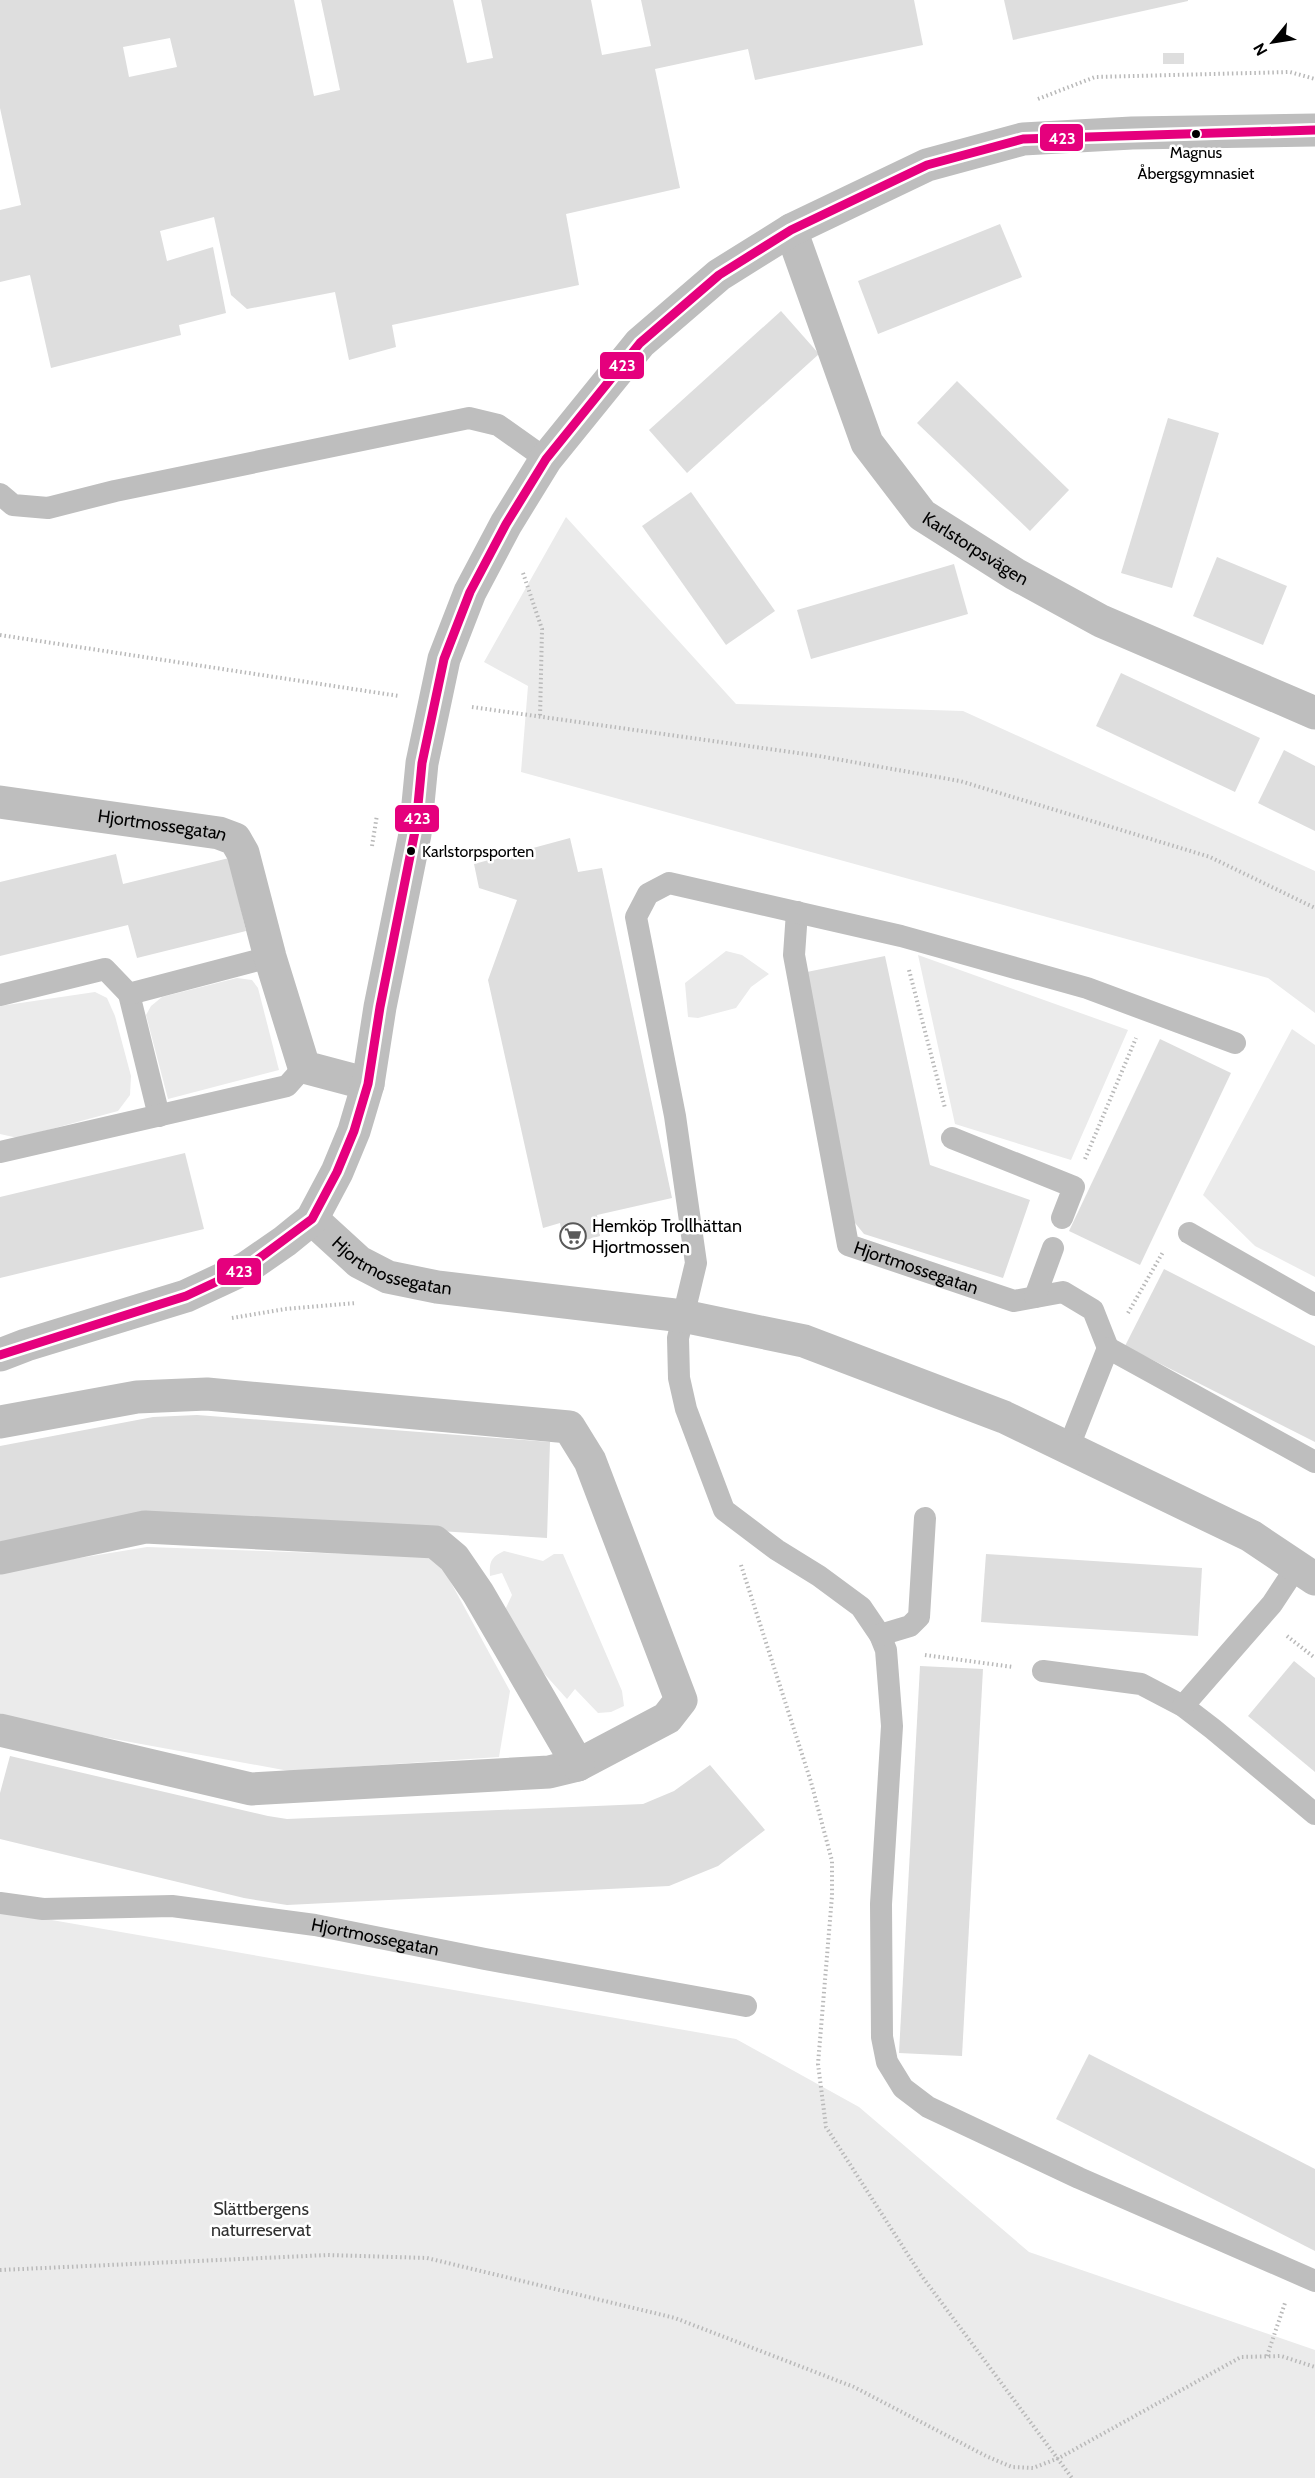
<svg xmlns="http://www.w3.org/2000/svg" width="1315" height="2478" font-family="Cabin,sans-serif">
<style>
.green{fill:#ebebeb}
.building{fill:#dedede;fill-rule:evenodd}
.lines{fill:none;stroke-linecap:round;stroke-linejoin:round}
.path{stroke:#b9b9b9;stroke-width:4;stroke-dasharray:1.5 3;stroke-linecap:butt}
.service{stroke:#bebebe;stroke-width:22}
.minor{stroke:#bebebe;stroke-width:33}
.tertiary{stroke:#bebebe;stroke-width:33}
.bus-1-casing{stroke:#fff;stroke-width:14}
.bus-1{stroke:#e5007d;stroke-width:9}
.bus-dot{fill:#000;stroke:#fff;stroke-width:2}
.labels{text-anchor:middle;stroke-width:5;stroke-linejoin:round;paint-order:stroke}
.bus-label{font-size:16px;fill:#000;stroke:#fff}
.street-label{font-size:18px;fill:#000;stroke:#fff}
.poi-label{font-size:18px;fill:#000;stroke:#fff;text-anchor:start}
.park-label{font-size:18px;fill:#313131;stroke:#fff}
.line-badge{stroke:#fff;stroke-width:2}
.badge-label{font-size:16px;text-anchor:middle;font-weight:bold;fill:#fff}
</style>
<rect width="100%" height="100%" fill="#fff"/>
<!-- green -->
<g class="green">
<polygon points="566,517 736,704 963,711 1315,871 1315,1013 1268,978 521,772 528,686 484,662"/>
<polygon points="726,951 742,955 769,974 751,987 736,1008 698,1018 688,1017 685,983"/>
<polygon points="918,955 1128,1030 1071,1160 955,1124"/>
<polygon points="237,978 252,980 258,988 279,1070 168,1099 146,1015 151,1006 162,997"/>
<polygon points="95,992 107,998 115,1016 131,1076 130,1095 118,1111 18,1138 0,1134 0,1006"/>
<polygon points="1292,1029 1315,1045 1315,1277 1255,1246 1203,1195"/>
<polygon points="147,1547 437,1557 510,1691 499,1757 289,1771 26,1723 0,1713 0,1571"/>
<path d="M504,1551L543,1561L554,1554H563L622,1691L624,1706L611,1712L598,1713L575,1689L567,1699L531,1659L504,1612L512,1595L502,1573L490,1576C489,1562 491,1557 504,1551Z"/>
<polygon points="0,1911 736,2039 859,2107 1029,2252 1315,2350 1315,2478 0,2478"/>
</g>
<!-- building -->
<g class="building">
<path d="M0,0H294L314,96L340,90L321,0H453L467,63L493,58L481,0H591L602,55L651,46L641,0H914L923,45L755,80L748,49L655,69L680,188L566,214L579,285L392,325L396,347L349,360L335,292L247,309L231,295L214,217L160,231L167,261L213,247L226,313L179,325L181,335L51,368L30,275L0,282V210L21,205L0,108ZM170,38L177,67L129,77L123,47Z"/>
<polygon points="1004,0 1188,0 1188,1 1013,40"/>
<rect x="1163" y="53" width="21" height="11"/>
<polygon points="1000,224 1022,277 878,334 858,281"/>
<polygon points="781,311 819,354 687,473 649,430"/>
<polygon points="957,381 1069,490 1030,531 917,423"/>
<polygon points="1168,418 1219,433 1172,588 1121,573"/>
<polygon points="691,492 775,611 726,645 642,526"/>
<polygon points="1217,557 1287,586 1263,645 1193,616"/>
<polygon points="954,564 968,614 811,659 797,610"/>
<polygon points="1121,673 1260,738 1235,792 1096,726"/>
<polygon points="1284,750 1315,766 1315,831 1258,803"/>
<polygon points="570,838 578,872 602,868 672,1198 597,1215 600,1236 564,1246 560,1223 543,1228 488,980 517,900 479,888 474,864"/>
<polygon points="116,854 123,884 229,858 246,931 137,958 128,925 0,956 0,882"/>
<polygon points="885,956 930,1165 1030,1200 1003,1278 864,1234 851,1218 802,973"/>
<polygon points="1160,1039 1231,1073 1140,1265 1069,1231"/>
<polygon points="185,1153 204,1229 0,1278 0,1197"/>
<polygon points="1164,1269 1315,1346 1315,1442 1125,1346"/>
<polygon points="197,1415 550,1442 547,1538 205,1516 0,1544 0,1446 153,1417"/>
<polygon points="986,1554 1202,1568 1198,1636 981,1622"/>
<polygon points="1294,1661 1315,1678 1315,1772 1248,1716"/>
<polygon points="920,1666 983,1669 962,2056 899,2053"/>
<polygon points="10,1756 268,1816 287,1819 643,1804 674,1791 710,1765 765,1830 718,1866 669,1886 287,1905 244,1898 0,1839 0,1793"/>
<polygon points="1089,2054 1315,2169 1315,2251 1056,2119"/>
</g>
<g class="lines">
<!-- path -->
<g class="path">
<polyline points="1038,99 1095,77 1290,72 1315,79"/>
<polyline points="523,573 542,629 540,718"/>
<polyline points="0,635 399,696"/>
<polyline points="472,707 819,756 960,781 1210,857 1315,908"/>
<polyline points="372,846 377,815"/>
<polyline points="909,970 945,1108"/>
<polyline points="1085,1159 1136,1038"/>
<polyline points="1128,1313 1163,1252"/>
<polyline points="232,1318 285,1309 356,1303"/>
<polyline points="741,1565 811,1782 832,1861 832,1896 818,2064 826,2127 921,2275 1072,2478"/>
<polyline points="1287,1636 1315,1658"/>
<polyline points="925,1655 1013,1667"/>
<polyline points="0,2270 328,2255 427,2258 675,2318 854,2387 986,2456 1012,2467 1033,2468 1059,2458 1241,2357 1281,2356 1315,2367"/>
<polyline points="1267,2356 1285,2303"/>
</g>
<!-- service -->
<g class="service">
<polyline points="0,494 13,505 48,508 115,491 469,418 498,425 546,459"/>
<path id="s1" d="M797,912L794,955L848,1245L1014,1301L1063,1292L1093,1310L1108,1348"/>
<polyline points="129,994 159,1116"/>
<polyline points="0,995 105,969 129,994 270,957"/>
<polyline points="1235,1043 1087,988 901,936 669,883 648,894 636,917 675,1116 696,1263 678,1338 679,1378 686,1409 724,1510 777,1550 819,1576 861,1607 880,1635 886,1650 892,1726 881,1904 882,2037 887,2062 903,2088 928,2107 1079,2178 1315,2281"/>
<polyline points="952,1138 1074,1187 1062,1218"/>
<polyline points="0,1152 287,1086 304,1067"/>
<polyline points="1189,1233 1315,1305"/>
<polyline points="1035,1297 1053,1248"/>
<polyline points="1068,1449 1108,1348 1315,1462"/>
<polyline points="880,1635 910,1626 919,1617 925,1518"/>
<polyline points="1043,1671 1141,1684 1183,1706 1213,1729 1315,1814"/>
<polyline points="1183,1706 1272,1604 1297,1566"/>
<path id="s2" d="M0,1903L43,1909L172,1906L315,1925L485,1959L746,2006"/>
</g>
<!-- minor -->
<g class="minor">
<path id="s3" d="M791,230L867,443L922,515L1015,574L1101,621L1315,713"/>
<path id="s4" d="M0,802L219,833L235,839L243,853L270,957L304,1067L368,1084"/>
<path id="s5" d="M312,1219L359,1262L388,1277L437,1287L683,1316L804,1341L1004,1417L1251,1536L1315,1579"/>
<polyline points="0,1422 137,1397 207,1394 569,1427 590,1461 681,1700 667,1718 578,1765 549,1772 251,1789 0,1730"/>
<polyline points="0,1558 145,1527 435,1542 454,1558 478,1593 578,1765"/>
</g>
<!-- tertiary -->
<polyline class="tertiary" points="0,1355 26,1345 186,1296 246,1268 285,1241 312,1219 337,1172 354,1131 368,1084 380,1007 415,834 422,763 444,659 470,592 506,524 546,459 640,343 719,275 791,230 927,165 1023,139 1132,133 1315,130"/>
<!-- bus-1 casing -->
<g class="bus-1-casing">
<polyline id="bus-1" points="0,1355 186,1296 246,1268 312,1219 337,1172 354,1131 368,1084 380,1007 416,826 422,763 444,659 470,592 506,524 546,459 640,343 719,275 791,230 927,165 1023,139 1315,130"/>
</g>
<!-- bus-1 -->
<use href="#bus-1" class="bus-1"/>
</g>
<!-- icons -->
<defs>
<g id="supermarket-ring" transform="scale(1.35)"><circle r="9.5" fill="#fff" stroke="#595959" stroke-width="1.5"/><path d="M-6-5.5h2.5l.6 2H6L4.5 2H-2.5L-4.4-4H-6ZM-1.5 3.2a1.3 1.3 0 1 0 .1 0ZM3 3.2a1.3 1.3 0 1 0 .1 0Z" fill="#595959"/></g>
</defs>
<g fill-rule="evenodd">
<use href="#supermarket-ring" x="573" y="1236"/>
</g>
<!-- markers -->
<g class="bus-dot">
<circle cx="1196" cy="134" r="5"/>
<circle cx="411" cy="851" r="5"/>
</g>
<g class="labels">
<!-- bus labels -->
<g class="bus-label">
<text x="1196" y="158">Magnus<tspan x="1196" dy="21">Åbergsgymnasiet</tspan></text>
<text x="422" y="857" text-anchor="start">Karlstorpsporten</text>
</g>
<!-- street labels -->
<g class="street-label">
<text dy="6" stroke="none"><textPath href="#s3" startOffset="380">Karlstorpsvägen</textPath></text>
<text dy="6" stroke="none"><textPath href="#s4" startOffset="164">Hjortmossegatan</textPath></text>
<text dy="6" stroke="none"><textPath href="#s5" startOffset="96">Hjortmossegatan</textPath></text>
<text dy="6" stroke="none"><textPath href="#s1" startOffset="410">Hjortmossegatan</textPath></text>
<text dy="6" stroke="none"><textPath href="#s2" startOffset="378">Hjortmossegatan</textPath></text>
</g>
<!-- poi labels -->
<g class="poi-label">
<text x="592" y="1232">Hemköp Trollhättan<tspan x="592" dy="21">Hjortmossen</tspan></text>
</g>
<!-- park labels -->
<g class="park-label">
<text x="261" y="2215">Slättbergens<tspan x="261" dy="21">naturreservat</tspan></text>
</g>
</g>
<g class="line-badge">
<rect x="1039" y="123" width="45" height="29" rx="6" fill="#e5007d"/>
<rect x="599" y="351" width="46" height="29" rx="6" fill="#e5007d"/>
<rect x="394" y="804" width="46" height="29" rx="6" fill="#e5007d"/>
<rect x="216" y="1257" width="46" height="29" rx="6" fill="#e5007d"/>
</g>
<g class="badge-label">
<text x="1062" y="144">423</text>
<text x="622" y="371">423</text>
<text x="417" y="824">423</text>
<text x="239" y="1277">423</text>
</g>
<!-- north arrow -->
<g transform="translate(1273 42) rotate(240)" stroke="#ffffff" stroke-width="4.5" paint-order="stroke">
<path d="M0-4.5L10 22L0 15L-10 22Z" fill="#000000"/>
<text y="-9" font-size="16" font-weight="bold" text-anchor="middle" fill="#000000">N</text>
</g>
</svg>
